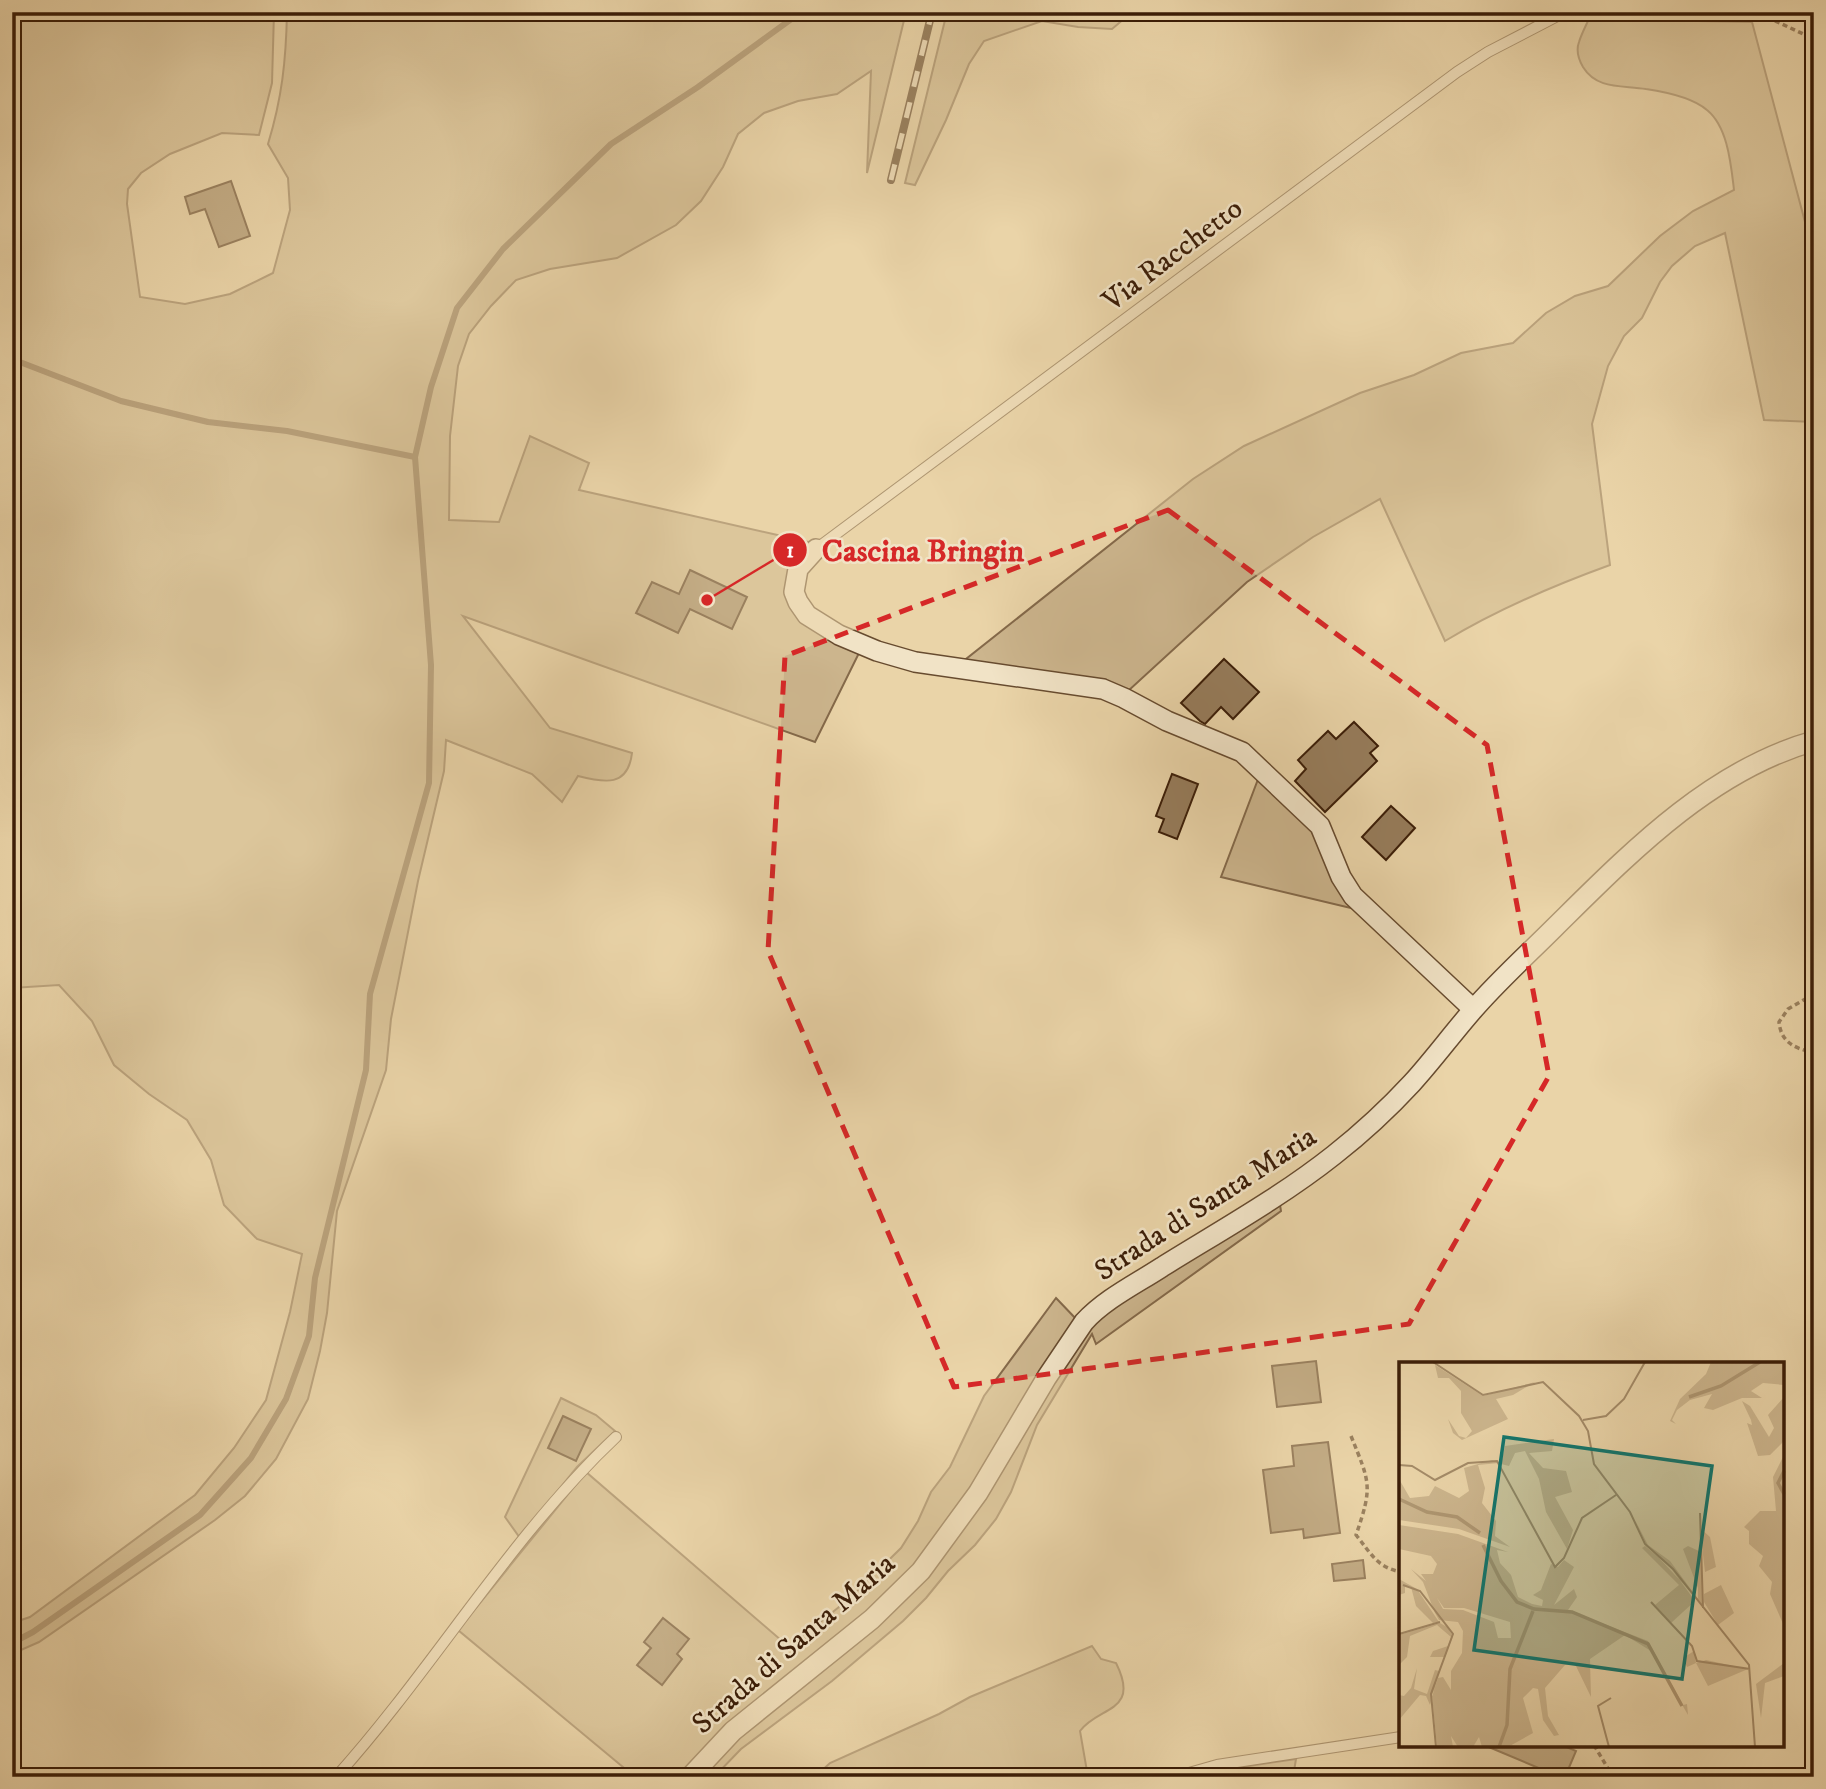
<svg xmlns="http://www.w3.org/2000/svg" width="1826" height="1789" font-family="'IM FELL DW Pica',serif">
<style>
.green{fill:#ccb58d;stroke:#84694a;stroke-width:2}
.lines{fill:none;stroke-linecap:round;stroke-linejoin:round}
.stream{stroke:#806647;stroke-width:6}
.building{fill:#967c5b;stroke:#3b1d07;stroke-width:2}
.service-casing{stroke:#674b2f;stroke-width:12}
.minor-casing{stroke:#674b2f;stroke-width:22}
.path{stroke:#3b1d07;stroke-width:3.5;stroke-dasharray:5 3.5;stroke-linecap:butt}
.service{stroke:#f1e3c6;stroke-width:10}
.minor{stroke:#f1e3c6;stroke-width:19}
.rail-casing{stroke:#3b1d07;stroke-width:8}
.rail{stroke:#f1e3c6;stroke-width:5;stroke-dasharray:16;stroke-linecap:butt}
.marked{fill:none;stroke:#d62828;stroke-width:5;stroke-dasharray:14 9;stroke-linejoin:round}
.labels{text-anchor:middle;stroke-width:5;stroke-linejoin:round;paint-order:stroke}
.street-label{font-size:30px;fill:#3b1d07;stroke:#f1e3c6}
.inset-river{fill:none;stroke:#ae9671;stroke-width:3.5}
.inset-road{fill:none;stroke:#a48b68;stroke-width:2}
.view{fill:#0f766e;fill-opacity:0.15;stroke:#0f766e;stroke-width:3.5}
.inset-edge{fill:none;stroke:#3b1d07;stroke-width:3.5}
.leader{fill:none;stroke:#d62828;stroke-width:2.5}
.callout-dot{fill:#d62828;stroke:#f1e3c6;stroke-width:2.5}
.mark-label{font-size:21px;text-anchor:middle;font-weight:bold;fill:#fff}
.callout-label{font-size:32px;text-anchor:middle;font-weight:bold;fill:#d62828;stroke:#f1e3c6;stroke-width:5;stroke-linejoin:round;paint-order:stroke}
</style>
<rect width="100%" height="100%" fill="#ead4a8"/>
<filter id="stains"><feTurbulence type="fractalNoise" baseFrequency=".00286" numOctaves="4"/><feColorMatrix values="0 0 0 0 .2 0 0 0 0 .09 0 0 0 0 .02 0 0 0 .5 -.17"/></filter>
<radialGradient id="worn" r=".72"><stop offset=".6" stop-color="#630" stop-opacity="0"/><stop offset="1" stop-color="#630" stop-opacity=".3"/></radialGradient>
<!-- green -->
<g class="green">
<path d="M12,12H274L272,83L259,135L222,133L170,154L141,173L128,189L127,204L140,297L185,304L230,294L273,273L290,210L288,178L268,144C282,98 286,61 287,12H906L867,173L871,71L837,94L798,101L764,113L738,134L723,167L701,201L676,225L617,258L550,269L516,280L491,306L469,334L458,366L450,436L449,520L499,522L530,436L589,463L579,490L813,543L788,587L860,651L815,742L463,616L550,728L632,753C628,787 605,783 578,776L562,802L532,774L446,740L444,771L418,881L391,1019L386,1070L337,1211L327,1313L320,1351L308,1399L276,1459L245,1496L215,1520L39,1642L12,1654V1623L30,1617L195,1495L234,1448L266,1400L290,1312L302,1254L257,1239L224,1205L211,1160L187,1120L149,1094L114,1065L92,1021L59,985L12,988Z"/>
<polygon points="947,12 1132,12 1112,29 1078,27 1042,21 984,41 969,64 946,120 915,185 905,183"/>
<path d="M1592,12H1645L1697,21L1752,22L1814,256V422L1764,420L1725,233L1695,246L1672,266L1660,282L1642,318L1624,336L1608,366L1592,424L1610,565C1552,586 1498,609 1445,641L1380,499L1313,537L1247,582L1127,692L961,663L1193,479L1244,446L1360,393L1414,375L1461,353L1513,343L1546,313L1575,296L1608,286L1660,236L1693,211L1734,190C1731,165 1728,127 1707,110C1692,97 1666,92 1646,89C1623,85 1597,90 1583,67C1579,60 1576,50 1579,42C1582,32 1588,22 1592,12Z"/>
<polygon points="1260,774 1310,824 1355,909 1221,877"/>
<polygon points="1280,1205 1281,1211 1096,1344 1092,1334 1037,1425 1011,1492 996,1519 975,1545 948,1571 926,1598 903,1621 832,1681 741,1749 714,1777 697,1777 705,1765 879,1620 1100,1316"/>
<polygon points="1056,1298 1077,1320 990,1460 911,1573 684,1777 635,1777 458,1630 586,1472 789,1647 849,1599 901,1548 918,1521 931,1492 950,1467 984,1396"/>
<polygon points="561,1398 596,1415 615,1431 577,1467 520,1538 505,1517"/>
<path d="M1092,1646L1101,1659L1116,1663C1141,1713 1098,1706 1080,1731L1088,1777H818L819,1773L830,1763L939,1714L970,1697Z"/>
<polygon points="1296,1759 1293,1777 1195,1777 1215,1771"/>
</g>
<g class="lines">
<!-- stream -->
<g class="stream">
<polyline points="12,359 121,401 208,422 287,431 415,457"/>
<polyline points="12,1643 33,1632 200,1515 251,1458 286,1399 309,1336 315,1278 366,1070 370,994 429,783 431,665 415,457 431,387 457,308 503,249 611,144 698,87 801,12"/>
</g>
</g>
<!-- building -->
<g class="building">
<polygon points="231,181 250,236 219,247 205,209 190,214 185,197"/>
<polygon points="690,570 747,597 732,629 690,609 678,633 636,613 652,582 679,594"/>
<polygon points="1224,659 1259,692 1233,719 1221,707 1205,724 1200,721 1181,703"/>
<polygon points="1354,722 1378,746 1370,753 1377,761 1325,812 1295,781 1306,769 1298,760 1328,731 1336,739"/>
<polygon points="1172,774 1198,784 1177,839 1159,832 1164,819 1156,816"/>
<polygon points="1391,806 1415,828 1386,860 1362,837"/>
<polygon points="1316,1361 1321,1402 1277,1407 1272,1366"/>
<polygon points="563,1416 591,1429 576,1461 548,1448"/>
<polygon points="1328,1442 1340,1533 1304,1538 1303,1529 1271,1533 1263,1470 1294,1466 1292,1446"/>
<polygon points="1363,1560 1365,1578 1334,1581 1332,1564"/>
<polygon points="663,1618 689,1639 677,1654 682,1659 662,1685 637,1665 651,1648 644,1642"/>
<polygon points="1484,1745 1562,1745 1576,1751 1565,1777 1560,1777"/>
</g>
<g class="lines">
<!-- service casing -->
<g class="service-casing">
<g id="service">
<polyline points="816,549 1457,72 1488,52 1565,12"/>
<path d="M336,1777C434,1668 509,1538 616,1437"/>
<polyline points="1175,1777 1217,1765 1401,1737"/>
</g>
</g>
<!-- minor casing -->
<g class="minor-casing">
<g id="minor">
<polyline points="816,549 798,569 794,592 798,602 807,615 839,635 877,651 915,662 1103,689 1124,698 1167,721 1242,752 1320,826 1341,877 1353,896 1473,1009"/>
<path d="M690,1777L733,1731L872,1619L921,1571L978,1493L1047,1377L1084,1322C1105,1299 1136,1284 1162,1267C1220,1231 1281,1197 1334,1155C1362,1133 1388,1109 1412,1083C1433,1060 1452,1034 1473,1010C1498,981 1527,955 1555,927C1629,854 1710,770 1814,741"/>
</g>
</g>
<!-- path -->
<g class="path">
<polyline points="1674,12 1709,17 1769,18 1814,39"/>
<path d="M1814,994L1788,1009L1779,1022C1781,1043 1795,1048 1814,1053"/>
<path d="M1351,1436C1370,1483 1373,1486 1356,1535C1371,1553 1376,1567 1401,1572"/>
<polyline points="1594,1745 1613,1777"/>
</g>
<!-- service -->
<use href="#service" class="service"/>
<!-- minor -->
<use href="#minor" class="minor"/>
<!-- rail casing -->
<g class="rail-casing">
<polyline id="rail" points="891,180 932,12"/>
</g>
<!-- rail -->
<use href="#rail" class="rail"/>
</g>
<!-- marked area -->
<path d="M0 0H1826V1789H0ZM1168,510L1487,745L1549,1076L1409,1324L954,1387L768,951L785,656Z" fill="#ead4a8" fill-opacity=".55" fill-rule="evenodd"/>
<path class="marked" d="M1168,510L1487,745L1549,1076L1409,1324L954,1387L768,951L785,656Z"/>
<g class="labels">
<!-- street labels -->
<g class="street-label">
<text transform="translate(1172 254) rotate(-37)" y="10">Via Racchetto</text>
<text transform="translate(1205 1203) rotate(-33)" y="10">Strada di Santa Maria</text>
<text transform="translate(793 1643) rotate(-41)" y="10">Strada di Santa Maria</text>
</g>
</g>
<!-- overview -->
<g transform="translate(1399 1362)">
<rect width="385" height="385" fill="#ead4a8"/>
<path d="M312,0H385V23L364,21L352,29L363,36H343L314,48L305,46L313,32L291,38L278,48L273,58L277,62L271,59L281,37L307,12ZM36,3L84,34L136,20L114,33L97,37L109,57L63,78L54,71L49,57L60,74L67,76L73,69L62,51V29L50,16H39ZM385,35L384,80L371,93L359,94L348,61L353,63L352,58L343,39L351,44L370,75L375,66L369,53ZM155,77L153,89L130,91L144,106L167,109L173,130L156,135L174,168L168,187L147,150L140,117L126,89L116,91L110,104L102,102L106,84ZM385,93V264L371,232L373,220L360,204L364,194L350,182V169L345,165L361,149H377L374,115ZM93,98L100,101L79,103L86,126L83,141L97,159L96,174L111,185L60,167L0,158V117L11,136L30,134L36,124L60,136L70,129L65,106ZM236,158L249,183L271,199L299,237V226L284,187L289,184L302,190L303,242L247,182ZM0,163L59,172L109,190L98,188L101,201L112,213L119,235L133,242L143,244L144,238L134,233L142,228L152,202L159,205L165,198L175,205L155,243L175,227L178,235L169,248L249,279L284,343L288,342L289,353L252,289L226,273L191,297L192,335L176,302L166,303L146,326L149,354L160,373L155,374L144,358L139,327L134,326L124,336L134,371L109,385H83L80,375L74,385H59L52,374L54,385H38L33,333L39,316L44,315L52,328V309L63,291L64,269L59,260L40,258L36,251L24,220L12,207L27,219L22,212H34L38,202L32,194L0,187ZM38,236L45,246H65L111,260L112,276H99L95,260L64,248L44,247ZM301,166L311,175L317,205L306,210ZM246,184L271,205L296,239L272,261L256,243L280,223L243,186ZM0,217L18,227L40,260L34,261L17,244L12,225L6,224V231L0,233ZM322,223L335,251L319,263L305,240V232ZM41,261L48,265L54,274L46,295H31L34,289L49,284L52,275L38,263L11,274L8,295L0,303V273ZM295,289L297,301L307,298L349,307L309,324L297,301L288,305L284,296ZM385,301V314L366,321L362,356L357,322ZM18,306L15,327L28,332L36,308L40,309L31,343L27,334L21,333L0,358V333L5,334L12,326Z" fill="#ccb58d" fill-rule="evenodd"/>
<path class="inset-river" d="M290,35L322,24L361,0M385,109L379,121L385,132M0,137L28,150L58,155L81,171M84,183L102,219L118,240L135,247L173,250L249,282L283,344M100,385L108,363L111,307L134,249"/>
<path class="inset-road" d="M34,0L84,33L144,20L180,54L189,69L195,102L231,150L246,182L274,207L350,303L356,385M184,58L207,54L225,37L246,0M0,103L13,104L36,118L69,101L98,99L156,205L165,196L183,156L217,133M301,151L304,246M4,223L21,229L54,272L32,332L37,385M252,240L293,284L298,299L351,307M0,272L41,260M210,385L199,344L212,336"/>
<path class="view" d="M105,75L313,104L283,317L75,288Z"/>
<rect width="385" height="385" class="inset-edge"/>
</g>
<!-- callouts -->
<path class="leader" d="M707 600L790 550"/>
<g class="callout-dot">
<circle cx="707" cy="600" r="7"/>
<circle cx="790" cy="550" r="18"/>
</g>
<g class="mark-label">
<text x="790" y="557">1</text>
</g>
<g class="callout-label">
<text x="923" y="561">Cascina Bringin</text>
</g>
<!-- margin -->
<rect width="1826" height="1789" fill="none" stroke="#ead4a8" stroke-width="42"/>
<rect x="14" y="14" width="1798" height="1761" fill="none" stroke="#3b1d07" stroke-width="3.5"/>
<rect x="21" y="21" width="1784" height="1747" fill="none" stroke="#3b1d07" stroke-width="2"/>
<rect width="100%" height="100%" filter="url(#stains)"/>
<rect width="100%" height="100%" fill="url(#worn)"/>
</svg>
